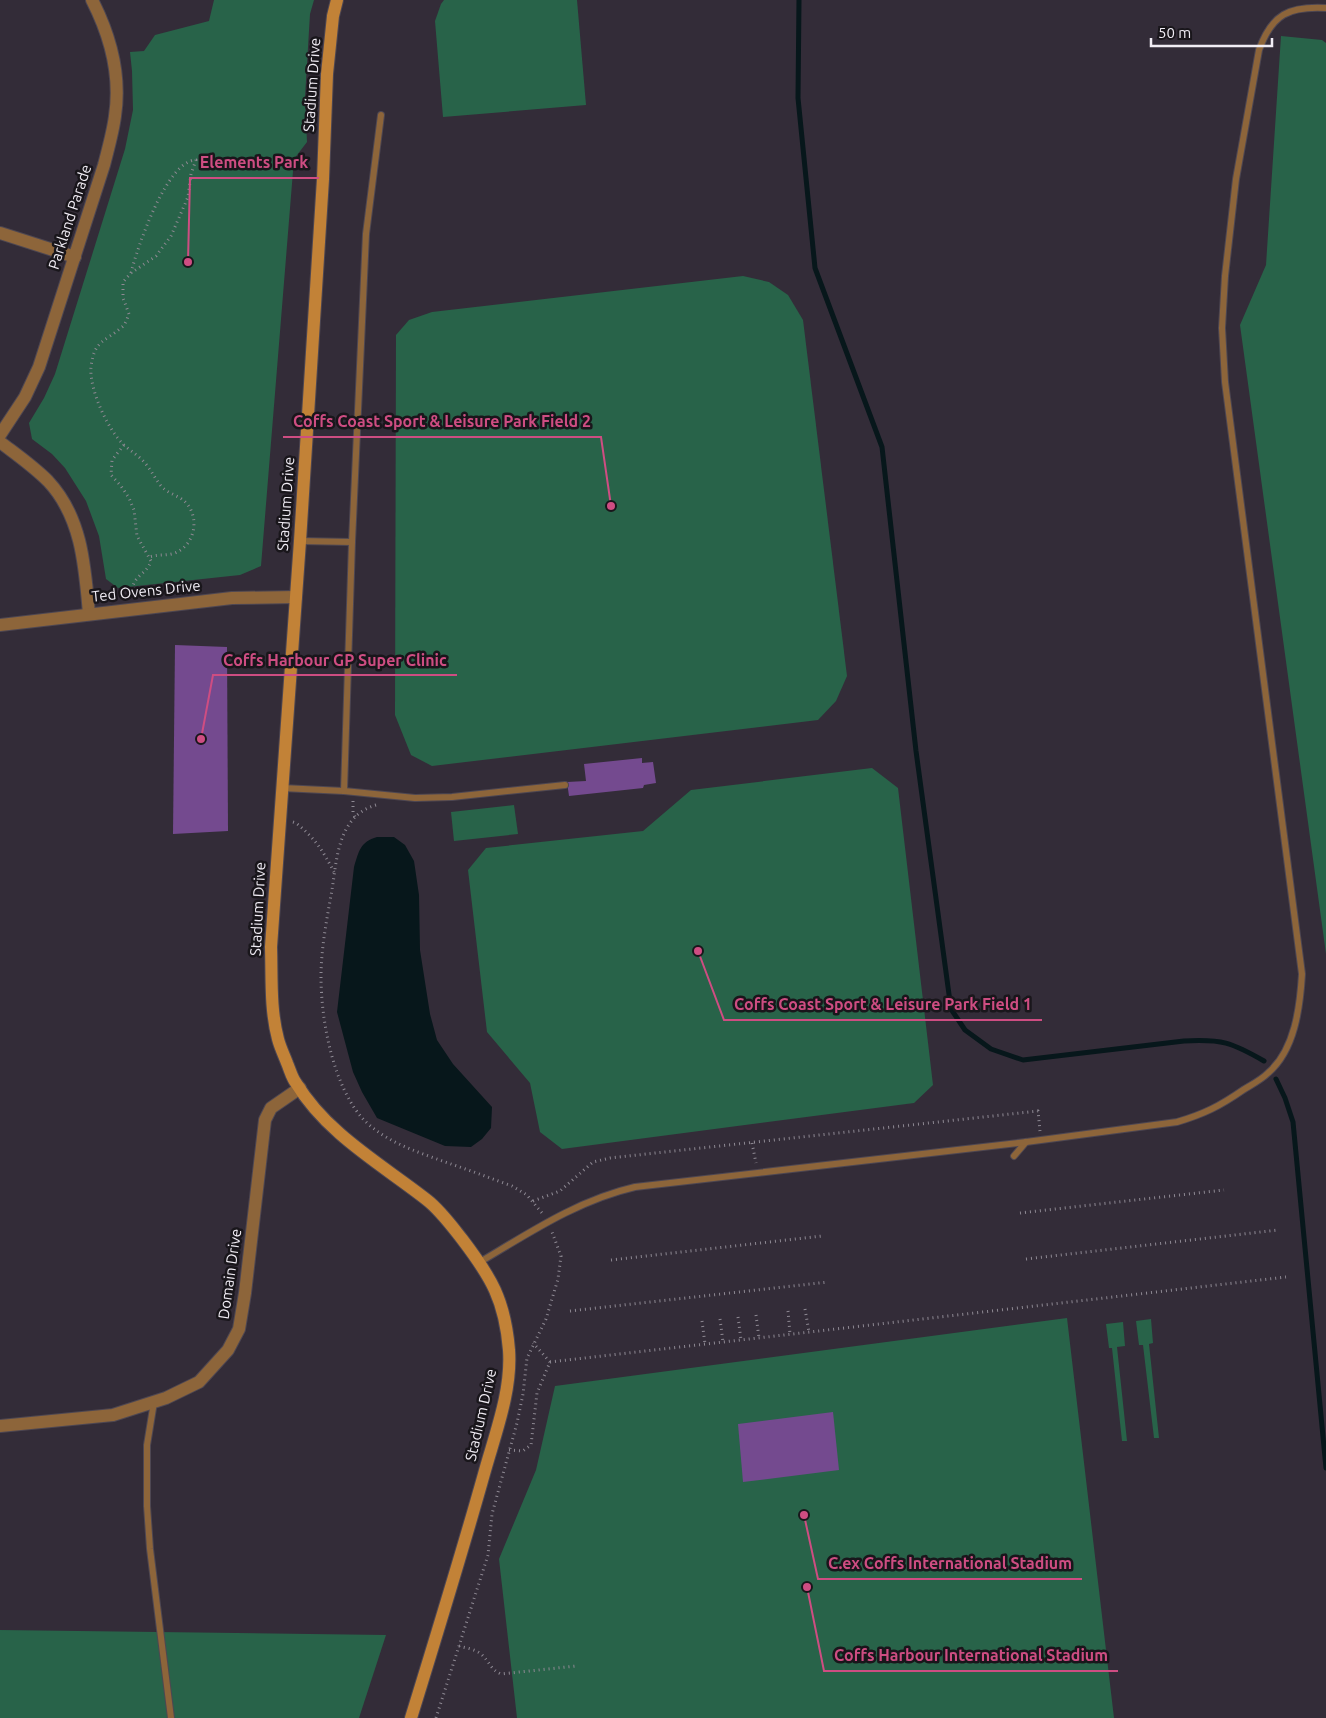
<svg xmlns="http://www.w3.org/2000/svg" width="1326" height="1718" font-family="Ubuntu,sans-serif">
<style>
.green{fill:#286349}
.water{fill:#07171b}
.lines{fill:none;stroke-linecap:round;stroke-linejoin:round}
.stream{stroke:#07171b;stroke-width:5}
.building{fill:#744a8f}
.lane-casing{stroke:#4e4752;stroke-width:8}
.street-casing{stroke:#4e4752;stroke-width:14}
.secondary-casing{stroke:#4e4752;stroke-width:14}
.path{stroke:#8e8993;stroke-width:3;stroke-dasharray:1 4;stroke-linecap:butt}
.lane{stroke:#8d653a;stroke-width:6}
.street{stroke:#8d653a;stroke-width:12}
.secondary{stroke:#c28237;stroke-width:12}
.labels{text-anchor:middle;stroke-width:5;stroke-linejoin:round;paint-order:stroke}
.street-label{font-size:15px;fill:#f1edf5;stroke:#19161b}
.leader{fill:none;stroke:#ce4d82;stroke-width:2}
.callout-dot{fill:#ce4d82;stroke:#19161b;stroke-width:2}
.callout-label{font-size:16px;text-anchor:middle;font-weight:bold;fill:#ce4d82;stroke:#19161b;stroke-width:5;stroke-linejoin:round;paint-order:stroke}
</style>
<rect width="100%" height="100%" fill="#332c38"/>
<!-- green -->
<g class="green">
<polygon points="214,0 314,0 310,14 305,97 307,142 294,159 261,566 240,575 118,588 106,579 99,536 86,501 65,468 52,454 32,439 29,423 44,398 55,374 125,149 133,110 132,71 130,52 144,51 155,35 209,21"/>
<polygon points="444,0 577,0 586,105 443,117 435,21 441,4"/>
<polygon points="1281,36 1322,40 1326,43 1326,954 1240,325 1266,265"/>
<polygon points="743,276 769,282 788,295 803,320 847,676 836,701 818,720 432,766 411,755 395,715 396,335 409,320 432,312"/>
<polygon points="872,768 898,788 933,1085 914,1103 562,1149 540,1132 530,1083 487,1032 468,870 486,848 643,831 691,790"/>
<polygon points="514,805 518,834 454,841 451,812"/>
<polygon points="1067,1318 1114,1718 517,1718 499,1559 536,1470 555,1386"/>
<polygon points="1151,1319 1153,1343 1149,1344 1159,1438 1154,1438 1143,1345 1139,1345 1136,1321"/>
<polygon points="1123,1322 1125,1346 1117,1347 1127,1441 1122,1441 1112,1348 1109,1348 1106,1324"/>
<polygon points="0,1630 386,1635 359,1718 0,1718"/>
</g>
<!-- water -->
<path class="water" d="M377,837H394L405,845L414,861L419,895L420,950L430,1014L437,1040L453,1064L492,1107L491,1128L482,1139L471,1147L445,1146L377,1118L362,1092L353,1072L337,1012L354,867C359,851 360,842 377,837Z"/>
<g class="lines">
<!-- stream -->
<g class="stream">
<path d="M799,0L798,98L815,268L882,447L916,751L951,1009L965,1030L991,1049L1023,1060L1184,1041C1222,1039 1231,1042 1264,1061"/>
<polyline points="1276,1079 1285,1098 1293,1122 1326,1468"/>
</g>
</g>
<!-- building -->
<g class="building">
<polygon points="175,645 227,647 228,831 173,834"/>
<polygon points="642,758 642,763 653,762 656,783 644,785 643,788 569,796 567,782 586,781 584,764"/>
<polygon points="833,1412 839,1470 743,1482 738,1424"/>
</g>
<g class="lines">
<!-- lane casing -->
<g class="lane-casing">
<g id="lane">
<polyline points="300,541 352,542"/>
<polyline points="282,788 344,791 415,798 452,797 565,785"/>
<polyline points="344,791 352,542 366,234 381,115"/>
<polyline points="1014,1156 1026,1142"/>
<path d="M480,1262C529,1233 578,1200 635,1187L1026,1142L1177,1122C1204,1114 1220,1106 1243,1090C1251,1085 1261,1080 1268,1073C1295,1050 1300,1007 1302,974L1225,382L1222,328L1225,276L1236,179L1259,50C1272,14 1289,6 1326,8"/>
<polyline points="154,1402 147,1445 147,1506 150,1549 171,1718"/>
</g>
</g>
<!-- street casing -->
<g class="street-casing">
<g id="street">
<polyline points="0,233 75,257"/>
<path d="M0,435L25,397L39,367L104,165C108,149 113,132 115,116C121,76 110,35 92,0"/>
<path d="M0,442C17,455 33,466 48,481C82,517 85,567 89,614"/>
<polyline points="0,625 232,598 296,597"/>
<polyline points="0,1426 113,1415 166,1398 199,1382 228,1350 239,1329 245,1293 265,1120 271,1108 300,1088"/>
</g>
</g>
<!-- secondary casing -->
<g class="secondary-casing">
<path id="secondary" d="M337,0L333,16L327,74L323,179L300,541L271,947C272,978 270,1009 278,1039C280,1047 284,1055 287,1063C290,1070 292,1078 296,1083C327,1134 381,1164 427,1200C440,1210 451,1225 462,1239C491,1277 505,1300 509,1350C512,1391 495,1434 484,1474C461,1556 436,1637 411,1718"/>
</g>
<!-- path -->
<g class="path">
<path d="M131,273C137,248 167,160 196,160L191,174L188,197L171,236L156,256L131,273L123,282V298L129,314C127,318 126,324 122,327C105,342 94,340 91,367C89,389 108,431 125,446C132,452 139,456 145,463C152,471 156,481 163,488C171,495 181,496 188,505C198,519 195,539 182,549C170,558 161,553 149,557"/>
<path d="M124,445L112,460L111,475L121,486L129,498L134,510L137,536L151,561C146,576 131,575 132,595"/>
<polyline points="353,801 353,812 355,817"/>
<path d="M376,805C338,816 337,858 332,890C327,918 321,948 321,977C321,1020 333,1087 364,1120C387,1143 418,1152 448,1163C469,1170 490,1178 512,1186L527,1195L542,1213"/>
<path d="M293,822L296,823C315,838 323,851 334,872"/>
<polyline points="752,1143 756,1163"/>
<polyline points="533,1201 560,1191 593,1162 610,1158 1038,1111 1040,1131"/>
<polyline points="1020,1213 1224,1190"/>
<polyline points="1026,1259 1278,1230"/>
<polyline points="611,1260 822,1236"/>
<polyline points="805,1309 809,1332"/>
<polyline points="570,1311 828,1282"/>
<polyline points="788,1311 790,1334"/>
<polyline points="756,1315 759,1338"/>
<polyline points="738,1317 741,1340"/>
<polyline points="720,1319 723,1342"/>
<polyline points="702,1321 705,1344"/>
<polyline points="550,1362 1286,1277"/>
<polyline points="509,1450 523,1451 531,1445 537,1393 550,1362 533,1343"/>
<path d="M459,1646C466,1648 475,1649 481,1654C489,1661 491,1670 501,1674L576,1666"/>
<polyline points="436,1718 488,1555 492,1514 517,1423 523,1394 527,1358 546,1319 558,1279 561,1256 552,1232"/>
</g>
<!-- lane -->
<use href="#lane" class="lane"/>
<!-- street -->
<use href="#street" class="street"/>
<!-- secondary -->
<use href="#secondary" class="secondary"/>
</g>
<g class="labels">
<!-- street labels -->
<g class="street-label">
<text transform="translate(312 85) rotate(-86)" y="5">Stadium Drive</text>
<text transform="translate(70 217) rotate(-72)" y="5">Parkland Parade</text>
<text transform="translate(286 504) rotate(-86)" y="5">Stadium Drive</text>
<text transform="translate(146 591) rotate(-6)" y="5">Ted Ovens Drive</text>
<text transform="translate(258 909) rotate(-87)" y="5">Stadium Drive</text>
<text transform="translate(230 1274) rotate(-82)" y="5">Domain Drive</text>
<text transform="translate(481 1415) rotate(-77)" y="5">Stadium Drive</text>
</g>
</g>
<!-- callouts -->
<path class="leader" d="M188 262L190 178H319M611 506L601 437H283M201 739L213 675H457M698 951L724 1020H1042M804 1515L818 1579H1082M807 1587L824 1671H1118"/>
<g class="callout-dot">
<circle cx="188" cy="262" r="5"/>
<circle cx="611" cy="506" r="5"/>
<circle cx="201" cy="739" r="5"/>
<circle cx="698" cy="951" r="5"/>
<circle cx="804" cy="1515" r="5"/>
<circle cx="807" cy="1587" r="5"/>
</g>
<g class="callout-label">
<text x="254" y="168">Elements Park</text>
<text x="442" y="427">Coffs Coast Sport &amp; Leisure Park Field 2</text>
<text x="335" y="666">Coffs Harbour GP Super Clinic</text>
<text x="883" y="1010">Coffs Coast Sport &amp; Leisure Park Field 1</text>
<text x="950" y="1569">C.ex Coffs International Stadium</text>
<text x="971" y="1661">Coffs Harbour International Stadium</text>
</g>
<!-- scale -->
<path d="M1151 38v8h121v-8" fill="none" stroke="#f1edf5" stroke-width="2.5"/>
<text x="1158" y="38" font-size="15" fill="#f1edf5" stroke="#19161b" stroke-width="4" paint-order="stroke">50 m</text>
</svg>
